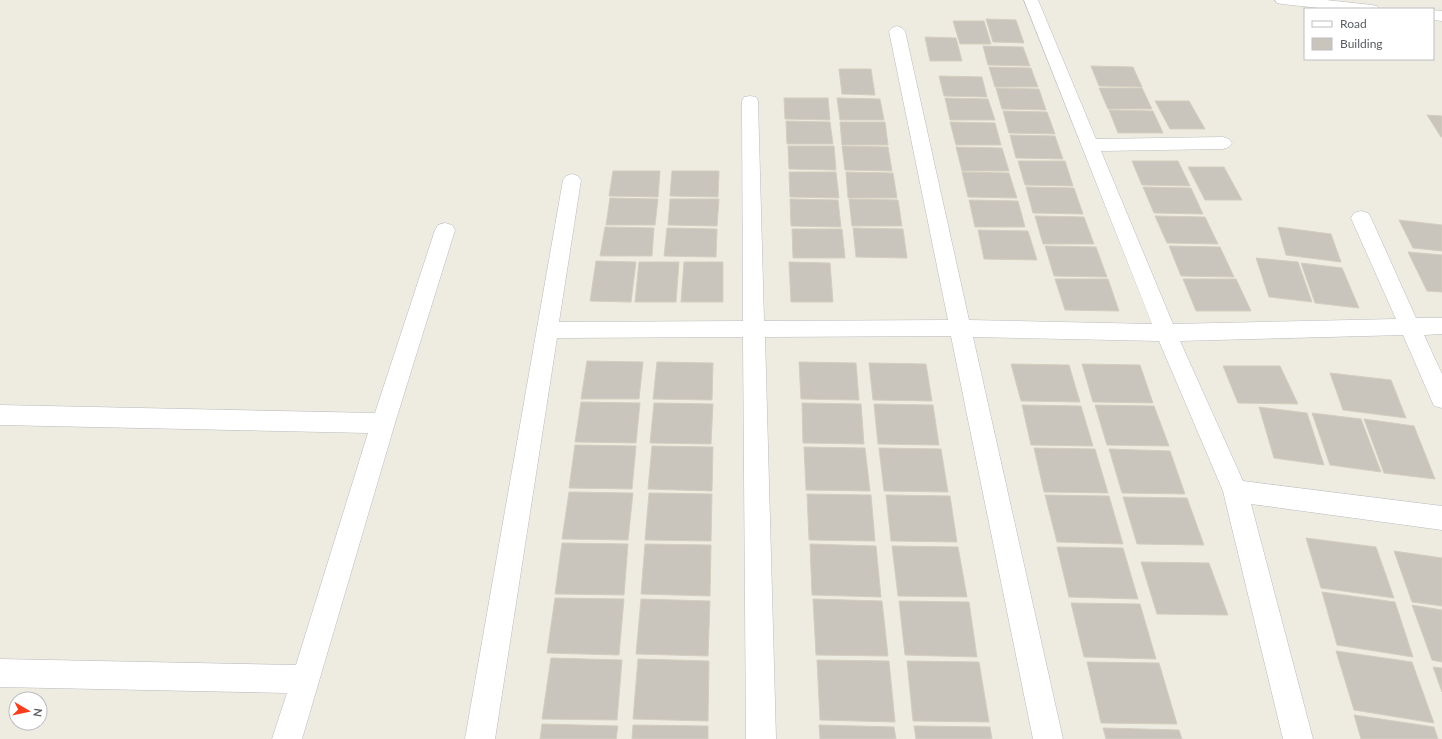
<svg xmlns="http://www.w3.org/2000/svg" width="1442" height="739" font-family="Lato,sans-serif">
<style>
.building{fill:#c9c5bd;stroke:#d3cebe}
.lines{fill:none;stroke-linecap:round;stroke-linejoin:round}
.minor-casing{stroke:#b8bbc1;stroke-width:1}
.minor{fill:#fff;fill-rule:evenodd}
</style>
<rect width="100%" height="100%" fill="#eeece0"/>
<!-- building -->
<g class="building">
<polygon points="986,19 1016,20 1024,43 993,42"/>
<polygon points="953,21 984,21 991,44 960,44"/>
<polygon points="925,37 956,38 962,61 930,61"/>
<polygon points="983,46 1023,47 1030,66 988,65"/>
<polygon points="1091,66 1133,67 1142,87 1099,86"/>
<polygon points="989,67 1031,68 1038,87 995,87"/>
<polygon points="839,69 871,69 875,95 842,94"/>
<polygon points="939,76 982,77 987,97 944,96"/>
<polygon points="996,88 1039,89 1046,110 1002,109"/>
<polygon points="1099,88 1142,88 1152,109 1108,109"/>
<polygon points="784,98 828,98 830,120 785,119"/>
<polygon points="837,98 880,99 884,120 840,120"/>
<polygon points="945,98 988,99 995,120 950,120"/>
<polygon points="1155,101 1189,101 1205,129 1170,129"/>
<polygon points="1109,110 1153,111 1163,133 1118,133"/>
<polygon points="1003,111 1047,112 1055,134 1009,133"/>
<polygon points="1427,115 1442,116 1442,137 1441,137"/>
<polygon points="786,121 830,122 833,144 787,144"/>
<polygon points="840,122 885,122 888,145 842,145"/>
<polygon points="950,122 995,123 1001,145 956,145"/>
<polygon points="1010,135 1055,136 1063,159 1016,158"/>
<polygon points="788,146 834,146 836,170 789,169"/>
<polygon points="842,146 888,147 892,171 845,170"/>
<polygon points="956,147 1002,148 1009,171 962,171"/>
<polygon points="1018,161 1065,161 1073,186 1025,185"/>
<polygon points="1132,161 1178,161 1190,186 1142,185"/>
<polygon points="1188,167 1224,167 1242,200 1205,200"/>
<polygon points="613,171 660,171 658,197 609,196"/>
<polygon points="672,171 719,171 718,197 670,196"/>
<polygon points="789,172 836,172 839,198 790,197"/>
<polygon points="846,172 893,173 897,198 848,198"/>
<polygon points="962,172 1009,173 1017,198 968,197"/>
<polygon points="1026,187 1074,188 1083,214 1033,213"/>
<polygon points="1143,187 1191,188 1203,214 1154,213"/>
<polygon points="610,198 658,199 655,225 606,225"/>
<polygon points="670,199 719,199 717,226 668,225"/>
<polygon points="790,199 838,200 841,227 791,226"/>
<polygon points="849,199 898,200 902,226 852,226"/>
<polygon points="969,200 1018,201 1025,227 975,227"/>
<polygon points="1035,216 1084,217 1094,244 1043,244"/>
<polygon points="1155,216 1205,217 1218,244 1167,243"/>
<polygon points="1399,220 1442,225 1442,251 1413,248"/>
<polygon points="605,227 654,228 652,256 600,256"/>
<polygon points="1278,227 1331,234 1341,262 1286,255"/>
<polygon points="667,228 717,229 716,257 664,256"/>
<polygon points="853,228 903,229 907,258 856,257"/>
<polygon points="792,229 842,229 845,258 793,258"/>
<polygon points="978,230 1028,231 1037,260 984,259"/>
<polygon points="1045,246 1096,247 1107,277 1054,276"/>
<polygon points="1169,246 1220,247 1234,277 1181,276"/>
<polygon points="1408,252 1442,255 1442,292 1427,291"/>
<polygon points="1256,258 1298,262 1312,302 1269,297"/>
<polygon points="596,261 636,262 631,302 590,301"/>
<polygon points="639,262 679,262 676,302 635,302"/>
<polygon points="684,262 723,262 723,302 681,302"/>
<polygon points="789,262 830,263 833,302 791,302"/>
<polygon points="1301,263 1342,268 1359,308 1315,303"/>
<polygon points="1055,279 1108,279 1119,311 1065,310"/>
<polygon points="1183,279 1236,279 1251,311 1196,311"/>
<polygon points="587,361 643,362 639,399 581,399"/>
<polygon points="657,362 713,363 712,400 653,399"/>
<polygon points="799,362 856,363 859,400 801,399"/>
<polygon points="869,363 926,364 932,401 873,400"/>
<polygon points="1011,364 1069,365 1080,402 1021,401"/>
<polygon points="1082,364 1140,365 1153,403 1093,402"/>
<polygon points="1223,366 1280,366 1298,404 1238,403"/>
<polygon points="1330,373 1391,380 1406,418 1343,410"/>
<polygon points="581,402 640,403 636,443 575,442"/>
<polygon points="654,403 713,404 711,444 650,443"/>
<polygon points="802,403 861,404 864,444 803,443"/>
<polygon points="874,404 933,405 939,445 878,444"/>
<polygon points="1022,405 1081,406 1093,446 1031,445"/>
<polygon points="1095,405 1154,406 1169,446 1107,445"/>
<polygon points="1259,407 1307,413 1324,465 1274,458"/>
<polygon points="1312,413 1361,419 1381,472 1330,465"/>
<polygon points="1364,419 1414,426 1435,479 1384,473"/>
<polygon points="575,445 636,446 632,489 569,488"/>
<polygon points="652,446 713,447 712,491 648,489"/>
<polygon points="804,447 865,448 870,491 806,490"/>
<polygon points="879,448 941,449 948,492 884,491"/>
<polygon points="1034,448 1095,449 1108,493 1044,492"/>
<polygon points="1109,449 1170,451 1185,494 1122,493"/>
<polygon points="569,492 633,493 628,540 562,539"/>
<polygon points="649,493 712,494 711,541 645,540"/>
<polygon points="807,494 871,495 875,541 809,540"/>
<polygon points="886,495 950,496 957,542 891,541"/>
<polygon points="1045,495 1109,496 1123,544 1057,542"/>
<polygon points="1123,497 1187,498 1204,545 1137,544"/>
<polygon points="1306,538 1376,547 1394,598 1321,588"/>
<polygon points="562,543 628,544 624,595 555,594"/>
<polygon points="645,544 711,545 710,596 641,594"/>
<polygon points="810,544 876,546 881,597 812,595"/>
<polygon points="892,546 958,547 967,597 898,596"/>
<polygon points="1057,547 1123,548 1138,599 1069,597"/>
<polygon points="1394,551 1442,558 1442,606 1412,602"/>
<polygon points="1141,562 1209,563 1228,615 1157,614"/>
<polygon points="1322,592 1395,602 1413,657 1337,645"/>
<polygon points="555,598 624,599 619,655 547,653"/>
<polygon points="641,599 710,601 708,656 636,654"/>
<polygon points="813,599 882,601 888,656 816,655"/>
<polygon points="899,601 969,602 977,657 905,655"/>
<polygon points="1071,603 1140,604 1156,659 1084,657"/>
<polygon points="1412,605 1442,610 1442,662 1432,660"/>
<polygon points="1336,651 1412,662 1434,723 1354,710"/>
<polygon points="551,658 622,660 617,720 542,719"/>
<polygon points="638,659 709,661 708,721 633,719"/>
<polygon points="817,660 889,661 895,722 820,720"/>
<polygon points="907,661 979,662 989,722 913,721"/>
<polygon points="1087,662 1159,663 1177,724 1101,723"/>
<polygon points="1433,667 1442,668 1442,692"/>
<polygon points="1354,715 1434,727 1438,739 1361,739"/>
<polygon points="542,724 618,726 616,739 540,739"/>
<polygon points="633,725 708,726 708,739 632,739"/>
<polygon points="819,725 894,727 896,739 820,739"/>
<polygon points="914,726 990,727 992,739 916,739"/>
<polygon points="1103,728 1179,730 1182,739 1106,739"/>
</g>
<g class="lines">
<!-- minor casing -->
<g class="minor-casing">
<g id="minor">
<polygon points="1024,0 1038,0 1096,139 1223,137 1229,139 1232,143 1229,147 1223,149 1101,151 1173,324 1396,319 1351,218 1354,213 1361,211 1368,213 1371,218 1416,318 1442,318 1442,334 1424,335 1442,374 1442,408 1434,406 1403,335 1180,341 1243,481 1442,506 1442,530 1251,504 1313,739 1283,739 1223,491 1159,341 973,337 1063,739 1033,739 951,336 765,337 776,739 746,739 743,337 557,338 495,739 465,739 563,180 566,176 572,174 578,176 581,180 559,322 743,321 742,101 744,97 750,96 756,97 758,101 764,321 948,320 889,31 892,28 897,26 902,28 905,31 969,320 1152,324"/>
<polygon points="1275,0 1326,0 1372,5 1377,6 1379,9 1328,9 1282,4 1277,3"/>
<polygon points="1433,10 1442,11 1442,21 1433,20"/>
<polygon points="445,223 452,225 455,230 395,423 302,739 272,739 287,693 0,687 0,659 296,665 368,433 0,425 0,405 375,413 435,230 438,225"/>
</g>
</g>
<!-- minor -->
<use href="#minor" class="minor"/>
</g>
<!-- legend -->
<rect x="1304" y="8" width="130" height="52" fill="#ffffff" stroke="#bdbec1"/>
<rect x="1312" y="21" width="20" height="6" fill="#ffffff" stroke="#bdbec1"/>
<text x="1340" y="28" font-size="12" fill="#595d63">Road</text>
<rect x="1312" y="38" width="20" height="12" fill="#c9c5bd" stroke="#bdbec1"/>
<text x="1340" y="48" font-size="12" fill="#595d63">Building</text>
<!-- north arrow -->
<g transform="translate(28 711) rotate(99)"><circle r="19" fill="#ffffff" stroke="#bdbec1"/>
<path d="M0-3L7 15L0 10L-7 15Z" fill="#f83d1c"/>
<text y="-6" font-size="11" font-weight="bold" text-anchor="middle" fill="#595d63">N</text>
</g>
</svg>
